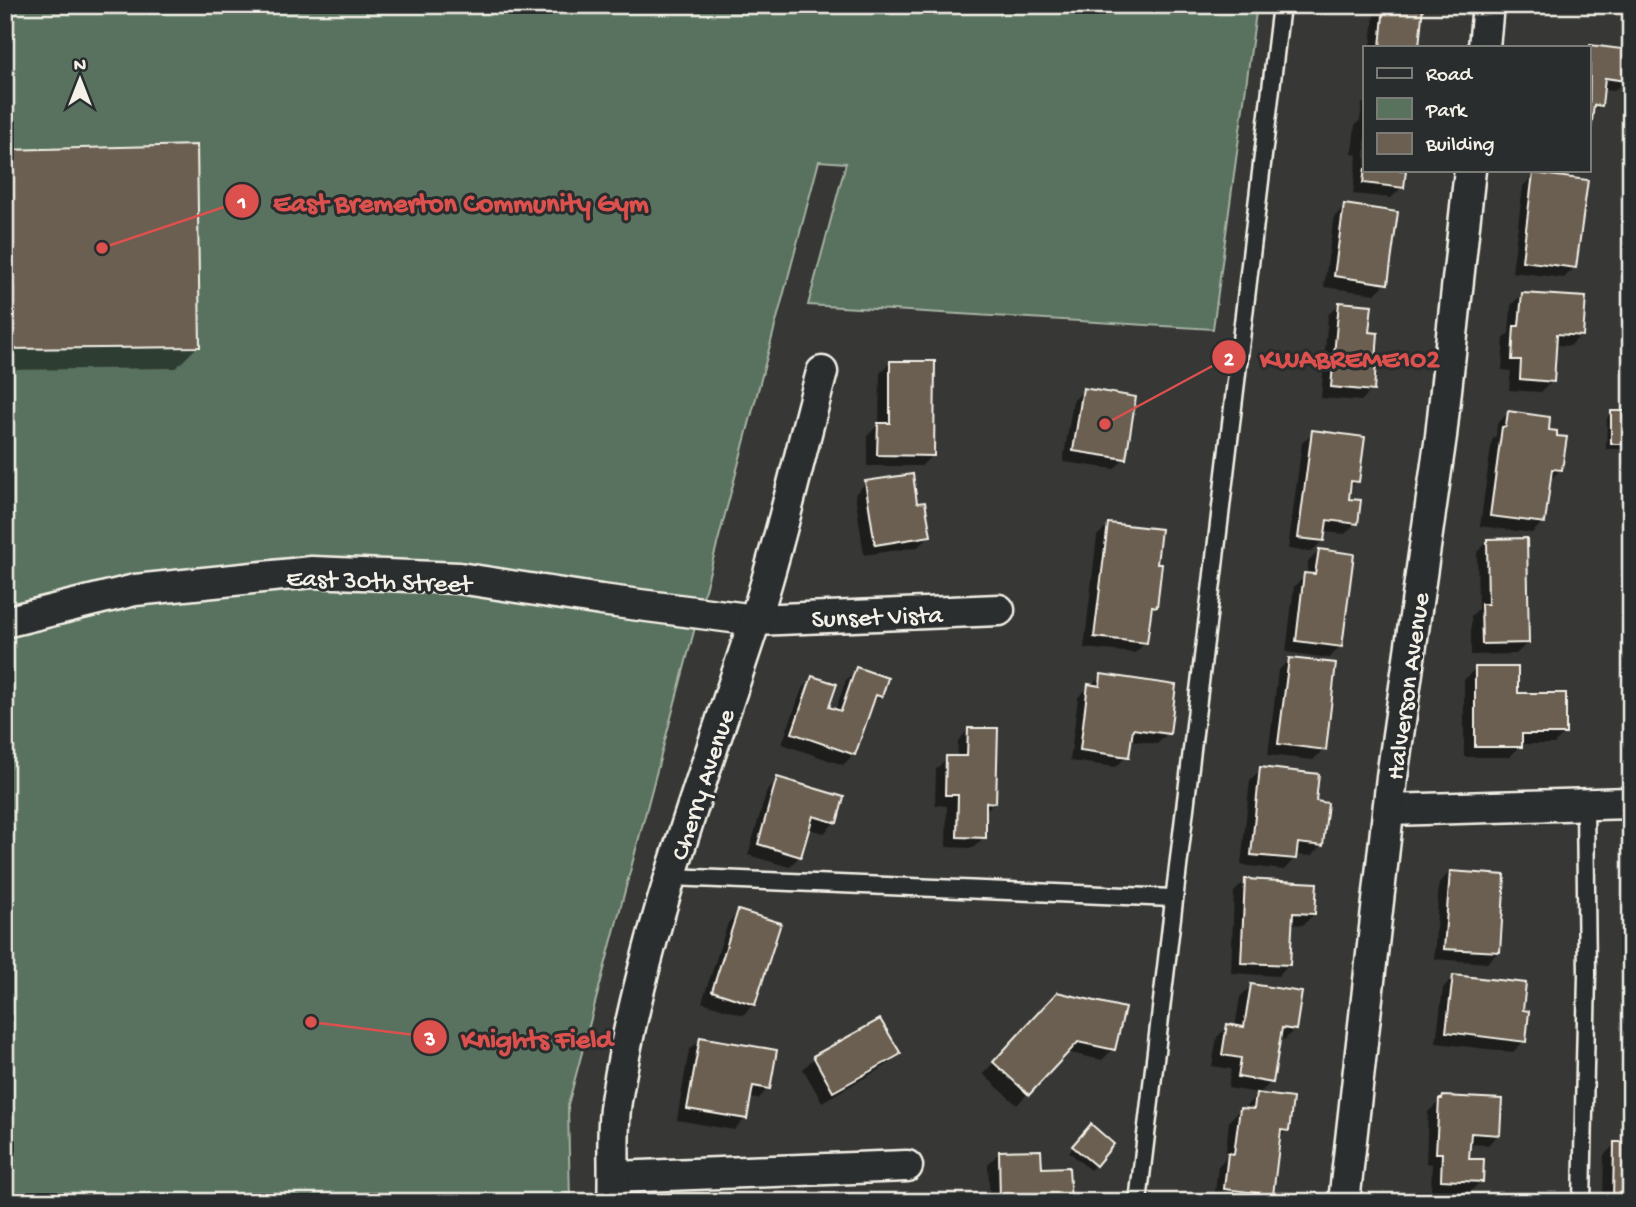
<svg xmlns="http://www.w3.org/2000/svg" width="1636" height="1207" font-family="'Gochi Hand',sans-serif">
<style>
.green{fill:#59725e;stroke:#a6b2a3;stroke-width:2}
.shadow{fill:#0007}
.building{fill:#6b5f51;stroke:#f4f1e8;stroke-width:2}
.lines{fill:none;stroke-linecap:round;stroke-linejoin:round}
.lane-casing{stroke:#f4f1e8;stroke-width:21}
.street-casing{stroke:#f4f1e8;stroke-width:35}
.lane{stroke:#2a2d2e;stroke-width:16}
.street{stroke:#2a2d2e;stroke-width:30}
.labels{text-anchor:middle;stroke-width:6;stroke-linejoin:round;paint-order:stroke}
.street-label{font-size:26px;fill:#f4f1e8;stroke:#2a2d2e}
.leader{fill:none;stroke:#dc504e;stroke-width:2.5}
.callout-dot{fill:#dc504e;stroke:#2a2d2e;stroke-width:2.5}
.mark-label{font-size:21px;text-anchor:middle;font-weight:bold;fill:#fff}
.callout-label{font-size:28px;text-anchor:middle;font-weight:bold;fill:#dc504e;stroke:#2a2d2e;stroke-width:6;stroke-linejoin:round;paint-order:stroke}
</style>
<rect width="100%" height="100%" fill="#373735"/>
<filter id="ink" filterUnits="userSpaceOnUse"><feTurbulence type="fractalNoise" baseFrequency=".0143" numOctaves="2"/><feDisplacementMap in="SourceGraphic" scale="14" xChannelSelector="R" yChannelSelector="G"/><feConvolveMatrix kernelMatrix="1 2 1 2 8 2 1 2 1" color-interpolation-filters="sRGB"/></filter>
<g filter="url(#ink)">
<!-- green -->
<polygon class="green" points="5,5 1257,5 1213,329 808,305 846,163 819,161 568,1105 570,1202 5,1202"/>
<!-- shadow -->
<g class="shadow">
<polygon points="5,5 10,5 10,12 5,17"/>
<polygon points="1375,5 1421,5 1417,47 1371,47"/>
<polygon points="1591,47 1625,80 1614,91 1602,90 1600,105 1591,114 1589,133 1589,48"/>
<polygon points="1365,102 1365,170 1404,170 1402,187 1391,198 1353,194 1357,155 1352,154 1355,125 1360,120 1362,104"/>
<polygon points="5,151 198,346 176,368 5,370"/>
<polygon points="1534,175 1575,267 1564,278 1512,272 1523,186"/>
<polygon points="1345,206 1386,283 1375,294 1324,287 1334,217"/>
<polygon points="1522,294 1581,335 1570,346 1555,345 1552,381 1541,392 1509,390 1511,371 1502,370 1504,338 1509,333 1511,305"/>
<polygon points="1339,304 1368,334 1372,390 1361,401 1321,398 1328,315"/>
<polygon points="891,362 933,455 921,466 867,466 867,436 879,424 880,373"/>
<polygon points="1084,390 1125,458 1114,469 1063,462 1073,401"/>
<polygon points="1508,413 1547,431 1561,469 1549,481 1543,522 1532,533 1480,526 1492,440 1496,436 1497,424"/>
<polygon points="1612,413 1631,413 1631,449 1606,449 1607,418"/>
<polygon points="1313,432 1357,481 1348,490 1347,500 1356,523 1345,534 1323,532 1322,541 1311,552 1288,549 1302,443"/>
<polygon points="866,483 916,506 929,536 918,547 864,555 855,494"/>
<polygon points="1108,525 1155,565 1155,606 1149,612 1146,642 1135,653 1084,648 1097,536"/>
<polygon points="1488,541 1527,643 1516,654 1471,655 1471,616 1478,609 1477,552"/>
<polygon points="1319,551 1340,647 1329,658 1286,652 1294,586 1307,575 1308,562"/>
<polygon points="1631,564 1631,637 1624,637 1625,570"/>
<polygon points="1289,660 1324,749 1313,760 1268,755 1278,671"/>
<polygon points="857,669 880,696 870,706 854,754 843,765 782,744 802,689 813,678 827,709 835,711 846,680"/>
<polygon points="1475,669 1517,694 1565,733 1554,744 1521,744 1510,757 1464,757 1464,680"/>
<polygon points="1102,676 1168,733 1157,744 1130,740 1127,756 1116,767 1070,761 1078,697"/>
<polygon points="1631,687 1631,756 1628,756 1629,688"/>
<polygon points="969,729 995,802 984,812 984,837 973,848 946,847 947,806 935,805 936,769 947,758 957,758 958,741"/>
<polygon points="1261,769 1314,803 1322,845 1311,856 1295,855 1295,858 1284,870 1241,865 1250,780"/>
<polygon points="778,779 835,822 824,833 808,829 800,856 789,867 748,855 767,790"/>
<polygon points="1450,872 1498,952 1487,963 1434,959 1439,883"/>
<polygon points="1245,881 1314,914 1303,925 1291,924 1289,964 1278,976 1231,973 1234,892"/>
<polygon points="739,912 754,1004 743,1015 702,1002 728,923"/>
<polygon points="1454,976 1521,1012 1524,1041 1513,1052 1436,1043 1443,988"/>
<polygon points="1251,986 1295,1029 1284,1040 1278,1039 1271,1082 1258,1095 1287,1130 1278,1140 1271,1194 1264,1202 1231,1202 1214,1200 1218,1166 1225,1159 1229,1121 1240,1109 1245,1110 1246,1106 1259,1093 1228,1088 1231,1069 1212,1066 1217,1037 1228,1026 1235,1028 1240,997"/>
<polygon points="1046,1005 1113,1049 1102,1060 1066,1052 1017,1105 983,1074"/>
<polygon points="701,1039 769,1088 758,1099 749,1098 745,1119 734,1130 677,1120 689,1050"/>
<polygon points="898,1054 887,1065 822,1102 803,1069 814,1058"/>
<polygon points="1443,1098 1499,1134 1488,1145 1468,1144 1468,1161 1481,1181 1470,1192 1431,1190 1432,1164 1426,1163 1428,1112"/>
<polygon points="1086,1131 1095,1165 1090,1170 1069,1152"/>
<polygon points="1615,1144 1631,1202 1603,1202 1604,1155"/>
<polygon points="999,1153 1040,1170 1069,1202 990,1202 988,1164"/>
</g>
<!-- building -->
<g class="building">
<polygon points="1384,5 1423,5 1419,47 1380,47"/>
<polygon points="1590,45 1630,50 1626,81 1605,78 1602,106 1594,105 1589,146"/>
<polygon points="197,145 200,347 5,349 5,150"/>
<polygon points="1365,168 1365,170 1406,170 1404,188 1363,183"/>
<polygon points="1533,173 1588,180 1576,268 1522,261"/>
<polygon points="1344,204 1398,212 1388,284 1334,276"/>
<polygon points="1522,293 1586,297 1583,336 1557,334 1554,382 1520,379 1521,360 1512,360 1514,326 1519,326"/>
<polygon points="1339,302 1372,305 1369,332 1378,333 1374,391 1331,387"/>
<polygon points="890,361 935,361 934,456 877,455 878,423 890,423"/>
<polygon points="1083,388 1136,397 1126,459 1073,451"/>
<polygon points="1508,411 1550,417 1549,430 1557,431 1557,436 1567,437 1562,470 1552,469 1545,523 1490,516 1502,427 1506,426"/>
<rect x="1611" y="411" width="20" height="33"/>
<polygon points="1312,430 1365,437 1359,482 1351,481 1349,499 1361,500 1358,524 1327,520 1324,541 1298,538"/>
<polygon points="913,474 917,503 925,502 931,536 875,545 865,481"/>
<polygon points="1108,523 1161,529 1157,564 1162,564 1157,607 1152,606 1147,643 1094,637"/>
<polygon points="1527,538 1529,643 1482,644 1481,604 1488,604 1487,539"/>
<polygon points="1319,549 1354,554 1342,647 1296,641 1304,573 1315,574"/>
<polygon points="1289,658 1336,663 1326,750 1278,744"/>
<polygon points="856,667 888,678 882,697 876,695 855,755 792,733 812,676 837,684 829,707 841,711"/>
<polygon points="1475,667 1518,667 1518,693 1566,693 1566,734 1522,734 1522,747 1475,747"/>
<polygon points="1101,674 1176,685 1170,734 1133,729 1129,757 1080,750 1088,684 1100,686"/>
<polygon points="968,728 998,728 996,803 986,802 986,838 957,837 958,795 945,795 946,756 967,756"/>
<polygon points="1260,767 1319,774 1316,801 1328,803 1323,846 1298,843 1296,859 1251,855"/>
<polygon points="777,777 844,797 837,823 813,816 801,857 758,844"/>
<polygon points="1450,871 1505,875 1500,952 1444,949"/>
<polygon points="1245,879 1317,883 1315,914 1293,913 1290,965 1241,963"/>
<polygon points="738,910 781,923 755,1005 712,991"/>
<polygon points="1453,975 1526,983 1523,1010 1529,1011 1526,1042 1446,1032"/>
<polygon points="1251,984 1302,992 1296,1030 1282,1028 1273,1083 1238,1077 1241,1058 1222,1055 1227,1024 1244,1027"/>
<polygon points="1057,992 1125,1008 1115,1050 1078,1042 1029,1095 993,1062"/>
<polygon points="880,1019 901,1054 833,1092 813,1056"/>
<polygon points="700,1037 777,1050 770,1089 753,1086 747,1119 687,1109"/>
<polygon points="1256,1093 1293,1098 1289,1131 1281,1130 1273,1195 1224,1189 1228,1153 1234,1154 1240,1108 1254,1109"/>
<polygon points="1443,1096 1502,1099 1500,1135 1471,1133 1469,1159 1484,1159 1483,1182 1441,1180 1442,1153 1436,1153 1439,1099 1442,1099"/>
<polygon points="1091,1124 1114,1144 1096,1166 1072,1146"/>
<polygon points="1614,1142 1631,1142 1631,1202 1613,1202"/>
<polygon points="1041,1150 1042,1168 1069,1167 1071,1202 1000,1202 999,1151"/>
<polygon points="1481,1195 1481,1202 1430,1202 1430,1196"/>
</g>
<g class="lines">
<!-- lane casing -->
<g class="lane-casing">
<g id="lane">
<polyline points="671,877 1173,898"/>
<polyline points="1138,1202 1281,5"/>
<polyline points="1582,1202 1587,975 1585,804"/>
</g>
</g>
<!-- street casing -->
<g class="street-casing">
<g id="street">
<polyline points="1484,47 1488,5"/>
<polyline points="5,622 135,590 312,572 459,578 601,600 755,620 999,610"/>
<polyline points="1389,810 1631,803"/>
<polyline points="615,1177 907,1166"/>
<path d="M613,1202C615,1169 611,1132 616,1101C642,937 703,780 754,623C781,541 799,456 822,372"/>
<polyline points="1344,1202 1392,777 1441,436 1470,170"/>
</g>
</g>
<!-- lane -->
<use href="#lane" class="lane"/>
<!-- street -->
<use href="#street" class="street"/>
</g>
</g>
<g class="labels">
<!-- street labels -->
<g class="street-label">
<text transform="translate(379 579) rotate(2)" y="9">East 30th Street</text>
<text transform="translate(877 615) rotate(-2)" y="9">Sunset Vista</text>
<text transform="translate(1406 686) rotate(-82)" y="9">Halverson Avenue</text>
<text transform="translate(701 784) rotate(-72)" y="9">Cherry Avenue</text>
</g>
</g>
<!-- callouts -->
<path class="leader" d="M102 248L242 201M1105 424L1229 357M311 1022L430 1037"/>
<g class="callout-dot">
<circle cx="102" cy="248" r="7"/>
<circle cx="1105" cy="424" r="7"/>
<circle cx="311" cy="1022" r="7"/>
<circle cx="242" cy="201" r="18"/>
<circle cx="1229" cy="357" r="18"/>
<circle cx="430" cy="1037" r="18"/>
</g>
<g class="mark-label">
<text x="242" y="208">1</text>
<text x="1229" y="365">2</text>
<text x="430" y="1045">3</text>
</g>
<g class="callout-label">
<text x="461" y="211">East Bremerton Community Gym</text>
<text x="1350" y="367">KWABREME102</text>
<text x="537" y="1047">Knights Field</text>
</g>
<!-- margin -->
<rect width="1636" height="1207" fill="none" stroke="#2a2d2e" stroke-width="28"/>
<rect x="14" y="14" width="1608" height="1179" fill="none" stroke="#f4f1e8" stroke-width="2.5" filter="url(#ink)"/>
<!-- legend -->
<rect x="1363" y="46" width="228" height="126" fill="#2a2d2e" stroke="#7b7b78" stroke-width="2"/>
<rect x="1377" y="68" width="35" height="10" fill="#2a2d2e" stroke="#7b7b78" stroke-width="2"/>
<text x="1426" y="80" font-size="21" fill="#f4f1e8">Road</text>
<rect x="1377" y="98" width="35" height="21" fill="#59725e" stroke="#7b7b78" stroke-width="2"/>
<text x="1426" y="116" font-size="21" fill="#f4f1e8">Park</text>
<rect x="1377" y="133" width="35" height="21" fill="#6b5f51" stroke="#7b7b78" stroke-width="2"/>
<text x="1426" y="150" font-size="21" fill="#f4f1e8">Building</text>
<!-- north arrow -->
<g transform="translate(80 80)" stroke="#2a2d2e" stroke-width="5" paint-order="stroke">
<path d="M0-5L12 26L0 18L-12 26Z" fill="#f4f1e8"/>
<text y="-10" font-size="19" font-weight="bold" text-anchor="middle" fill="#f4f1e8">N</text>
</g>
</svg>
